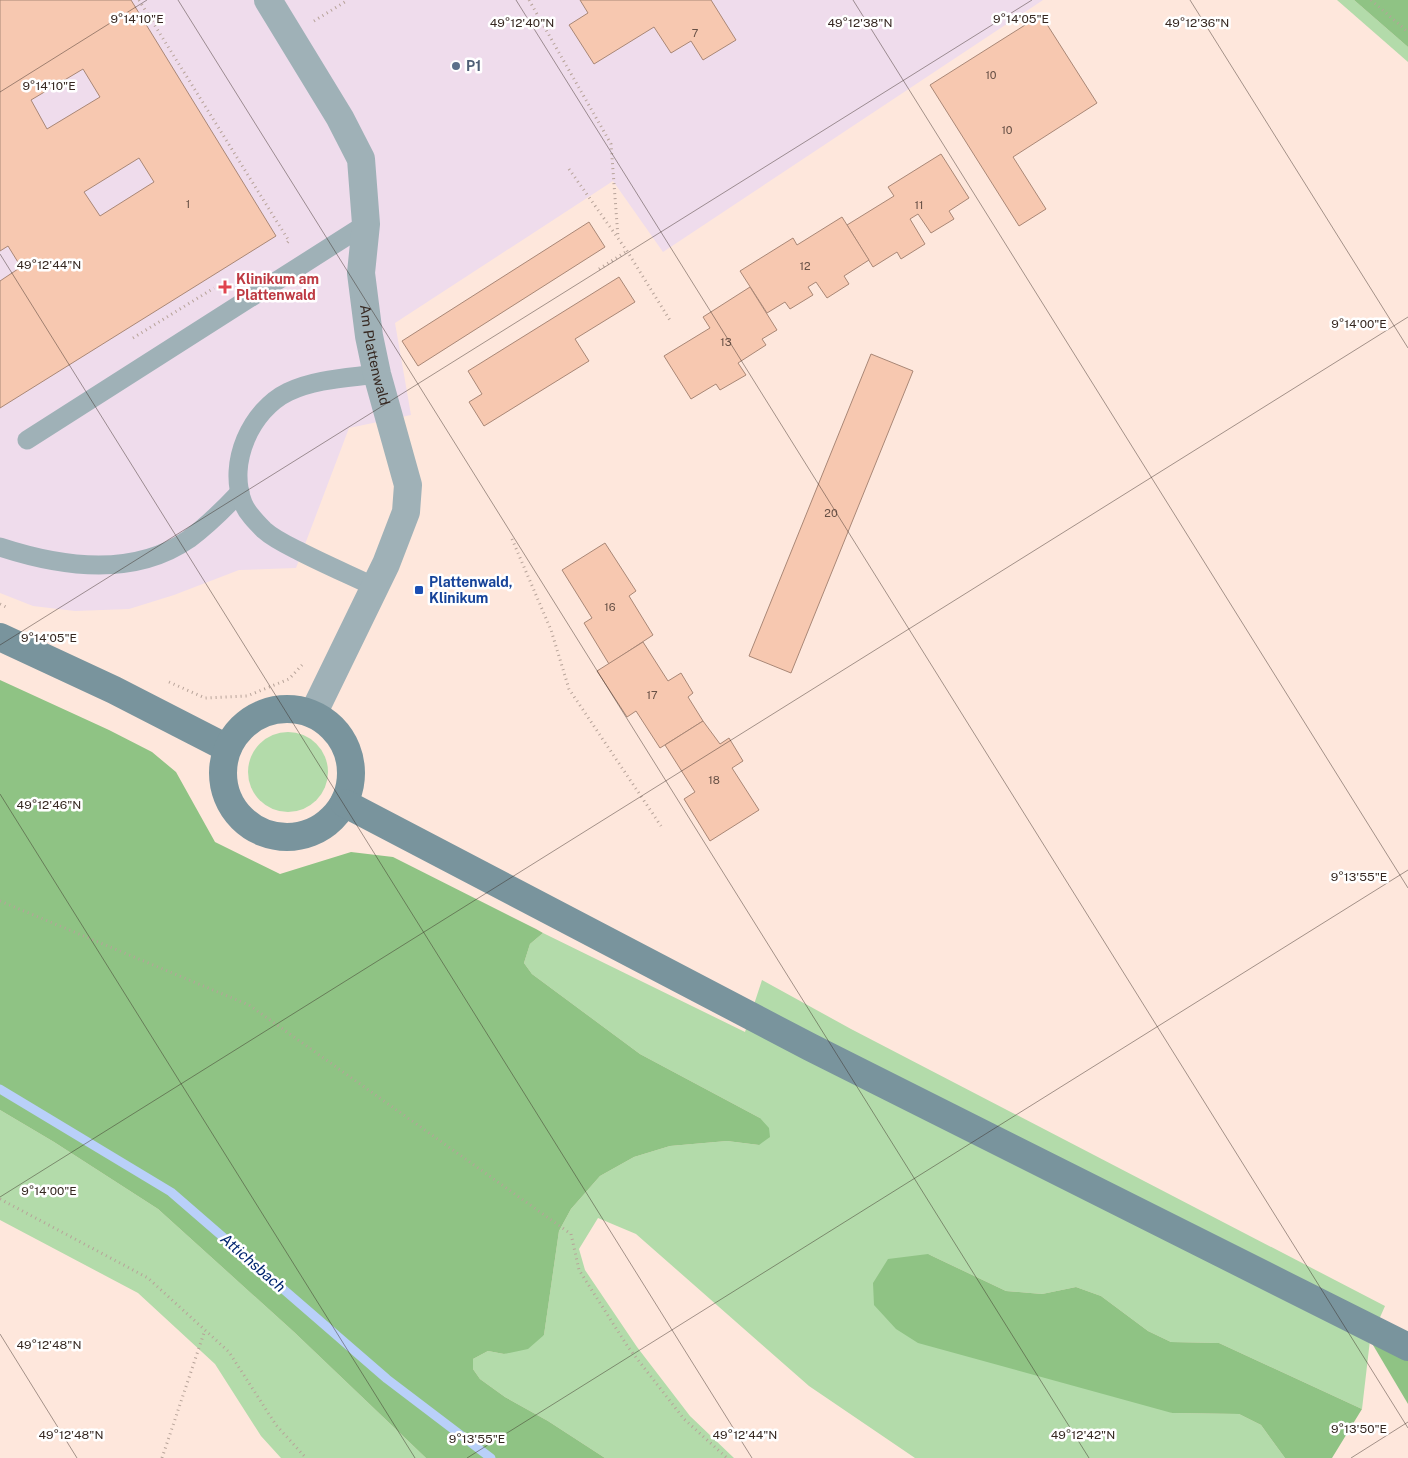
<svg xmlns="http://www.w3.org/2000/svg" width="1408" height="1458" font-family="'Public Sans',sans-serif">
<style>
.medical{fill:#efdcec}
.green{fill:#b3dbaa}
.forest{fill:#8fc384}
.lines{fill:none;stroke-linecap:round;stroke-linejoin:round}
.stream{stroke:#b9d0f9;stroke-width:9}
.building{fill:#f7c8b0;stroke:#a98776;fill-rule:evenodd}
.path{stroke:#b7a399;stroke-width:3;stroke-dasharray:1 4;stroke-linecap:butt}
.lane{stroke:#9fb1b7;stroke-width:19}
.street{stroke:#9fb1b7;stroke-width:28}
.secondary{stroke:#79949d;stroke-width:28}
.ticks{fill:none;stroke:#362821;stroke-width:1;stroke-opacity:0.45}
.service-dot{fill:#5c6f8a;stroke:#fff;stroke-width:2}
.health-dot{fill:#e0444e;stroke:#fff;stroke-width:2}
.transit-dot{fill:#1a4fb4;stroke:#fff;stroke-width:2}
.labels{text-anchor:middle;stroke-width:5;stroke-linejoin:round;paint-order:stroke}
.number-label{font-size:11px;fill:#665045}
.service-label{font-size:14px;font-weight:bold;fill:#4e5e75;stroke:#fff;text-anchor:start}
.health-label{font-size:14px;font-weight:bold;fill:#be3a42;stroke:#fff;text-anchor:start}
.street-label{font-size:14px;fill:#362821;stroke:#fff}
.transit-label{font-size:14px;font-weight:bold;fill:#164399;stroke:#fff;text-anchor:start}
.water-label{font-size:15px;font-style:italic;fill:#01256f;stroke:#fff}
.ticks-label{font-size:12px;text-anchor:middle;fill:#362821;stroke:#fff;stroke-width:5;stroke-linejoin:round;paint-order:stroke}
</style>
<rect width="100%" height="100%" fill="#fee7dc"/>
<!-- medical -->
<polygon class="medical" points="0,0 1043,0 663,252 613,181 395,323 411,415 349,428 296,568 239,570 174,595 129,609 75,611 33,606 0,593"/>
<!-- green -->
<g class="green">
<polygon points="1337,0 1354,0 1408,47 1408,62"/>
<circle cx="288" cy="772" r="40"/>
<polygon points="543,933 745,1032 762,980 851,1029 1385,1306 1370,1340 1362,1409 1219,1343 1171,1342 1148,1331 1101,1296 1076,1287 1042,1294 1006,1291 928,1254 1172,1413 1239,1414 1261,1425 1285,1458 915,1458 809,1386 636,1234 598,1218 579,1249 585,1270 637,1347 690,1416 734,1458 605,1458 548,1421 505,1397 480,1379 473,1369 473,1359 488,1351 504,1354 544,1335 559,1231 571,1209 600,1176 634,1157 670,1146 727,1141 759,1145 760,1118 640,1054 532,974 524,963 530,944"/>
<polygon points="0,1110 54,1142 158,1209 294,1332 426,1458 281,1458 261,1436 215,1364 138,1293 0,1220"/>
</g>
<!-- forest -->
<g class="forest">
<polygon points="1354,0 1408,0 1408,47"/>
<polygon points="0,680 109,730 152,752 176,772 215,842 280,874 351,852 393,857 536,929 543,933 530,944 524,963 532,974 640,1054 760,1118 769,1128 770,1137 759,1145 727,1141 670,1146 634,1157 600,1176 571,1209 559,1231 544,1335 528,1349 504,1354 488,1351 473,1359 473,1369 480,1379 505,1397 548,1421 605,1458 426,1458 294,1332 158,1209 54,1142 0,1110"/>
<polygon points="928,1254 1006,1291 1042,1294 1076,1287 1101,1296 1148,1331 1171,1342 1219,1343 1362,1409 1332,1458 1285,1458 1261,1425 1239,1414 1172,1413 918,1343 896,1329 874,1305 873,1283 888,1259"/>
<polygon points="1370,1340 1408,1360 1408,1404"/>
</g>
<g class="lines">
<!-- stream -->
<polyline class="stream" points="0,1089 171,1192 387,1379 491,1458"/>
</g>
<!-- building -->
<g class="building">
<path d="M0,0H131L276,236L0,408V281L21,267L8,246L0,251ZM83,69L100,97L47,129L31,100ZM139,158L154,182L100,216L84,192Z"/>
<polygon points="580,0 711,0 736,40 703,60 691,41 671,53 654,27 594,64 569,25 588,13"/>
<polygon points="1041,15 1097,103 1013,157 1046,209 1019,226 930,85"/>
<polygon points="941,154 969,198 949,211 954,219 931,233 918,214 910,219 925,244 901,259 897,252 873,267 847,225 894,196 888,187"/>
<polygon points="842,217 869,260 844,276 849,284 827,298 816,282 808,287 813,295 790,309 785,302 767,313 740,271 793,238 797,245"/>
<polygon points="589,222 605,247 418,366 402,341"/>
<polygon points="619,277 635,302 575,339 589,361 484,426 469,402 482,394 468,371"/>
<polygon points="750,287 777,330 762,339 766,345 738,363 746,375 720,390 716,384 691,399 664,356 710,328 703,317"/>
<polygon points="871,354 913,371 791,673 749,656"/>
<polygon points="605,543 636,591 629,596 653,635 609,664 584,623 592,618 562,570"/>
<polygon points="643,642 668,681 681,673 693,693 688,697 703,721 660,748 636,711 627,717 597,671"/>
<polygon points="703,721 720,744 729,738 743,761 732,768 759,810 710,841 684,799 695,792 665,745"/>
</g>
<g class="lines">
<!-- path -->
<g class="path">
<polyline points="139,0 289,241 287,243"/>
<polyline points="529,0 611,144 618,237"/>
<polyline points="1371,0 1408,32"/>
<polyline points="314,21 348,0"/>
<polyline points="569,169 627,251 671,322"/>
<polyline points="599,269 627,251"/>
<polyline points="133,338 214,288"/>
<polyline points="512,539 551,630 569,689 661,826"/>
<polyline points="0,604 6,607"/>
<polyline points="169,682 205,698 247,696 289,679 302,665"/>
<polyline points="0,901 249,1005 571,1234 579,1270 628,1347 684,1419 727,1458"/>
<polyline points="0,1199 148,1278 229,1352 276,1425 306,1458"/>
<polyline points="162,1458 205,1330"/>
</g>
<!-- lane -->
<g class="lane">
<polyline points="27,440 366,224"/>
<path d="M0,547C61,567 133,578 189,539C208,525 224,509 240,492"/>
<path d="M375,587C350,575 324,564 299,551C287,545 274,539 264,530C256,522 247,513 243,503C227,463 251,410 288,392C315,379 347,378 377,374"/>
</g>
<!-- street -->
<path class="street" id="s1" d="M268,0L340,118L361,159L366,224L361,273L369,336L377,374L408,485L406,512L386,564L313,714"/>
<!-- secondary -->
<g class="secondary">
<polyline points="0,637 114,690 227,748"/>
<circle cx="287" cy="773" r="64"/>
<polyline points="344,803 810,1047 1408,1347"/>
</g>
</g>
<!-- ticks -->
<path class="ticks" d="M178,0L1089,1458M516,0L1408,1428M853,0L1408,888M1190,0L1408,348M0,92L147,0M0,254L752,1458M0,645L1032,0M0,794L415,1458M0,1197L1408,317M0,1334L77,1458M467,1458L1408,870M1351,1458L1408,1422"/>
<!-- markers -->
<circle class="service-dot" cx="456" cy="66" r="5"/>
<path class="health-dot" d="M222.5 279.5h5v5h5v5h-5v5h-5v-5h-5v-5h5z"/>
<rect class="transit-dot" x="414" y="585" width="10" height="10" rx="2.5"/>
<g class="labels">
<!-- number labels -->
<g class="number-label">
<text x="695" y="37">7</text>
<text x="991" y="79">10</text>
<text x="1007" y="134">10</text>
<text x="188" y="208">1</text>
<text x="919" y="209">11</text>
<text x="805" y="270">12</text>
<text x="726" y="346">13</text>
<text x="831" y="517">20</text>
<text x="610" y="611">16</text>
<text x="652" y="699">17</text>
<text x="714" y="784">18</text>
</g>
<!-- service labels -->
<g class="service-label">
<text x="466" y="71">P1</text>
</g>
<!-- health labels -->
<g class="health-label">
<text x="236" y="284">Klinikum am<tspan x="236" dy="16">Plattenwald</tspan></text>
</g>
<!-- street labels -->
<g class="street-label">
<text dy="5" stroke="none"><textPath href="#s1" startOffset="382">Am Plattenwald</textPath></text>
</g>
<!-- transit labels -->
<g class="transit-label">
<text x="429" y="587">Plattenwald,<tspan x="429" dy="16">Klinikum</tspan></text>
</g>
<!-- water labels -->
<g class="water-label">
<text transform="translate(253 1263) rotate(41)" y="5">Attichsbach</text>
</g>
</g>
<g class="ticks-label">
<text x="137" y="23">9°14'10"E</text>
<text x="1021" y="23">9°14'05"E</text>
<text x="1197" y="27">49°12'36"N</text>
<text x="522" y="27">49°12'40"N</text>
<text x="860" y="27">49°12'38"N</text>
<text x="49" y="90">9°14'10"E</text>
<text x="49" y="269">49°12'44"N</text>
<text x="1359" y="328">9°14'00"E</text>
<text x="49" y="642">9°14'05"E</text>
<text x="49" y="809">49°12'46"N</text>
<text x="1359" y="881">9°13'55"E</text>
<text x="49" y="1195">9°14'00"E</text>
<text x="49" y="1349">49°12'48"N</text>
<text x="1359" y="1433">9°13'50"E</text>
<text x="71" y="1439">49°12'48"N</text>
<text x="745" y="1439">49°12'44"N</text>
<text x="1083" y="1439">49°12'42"N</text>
<text x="477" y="1443">9°13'55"E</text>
</g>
</svg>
